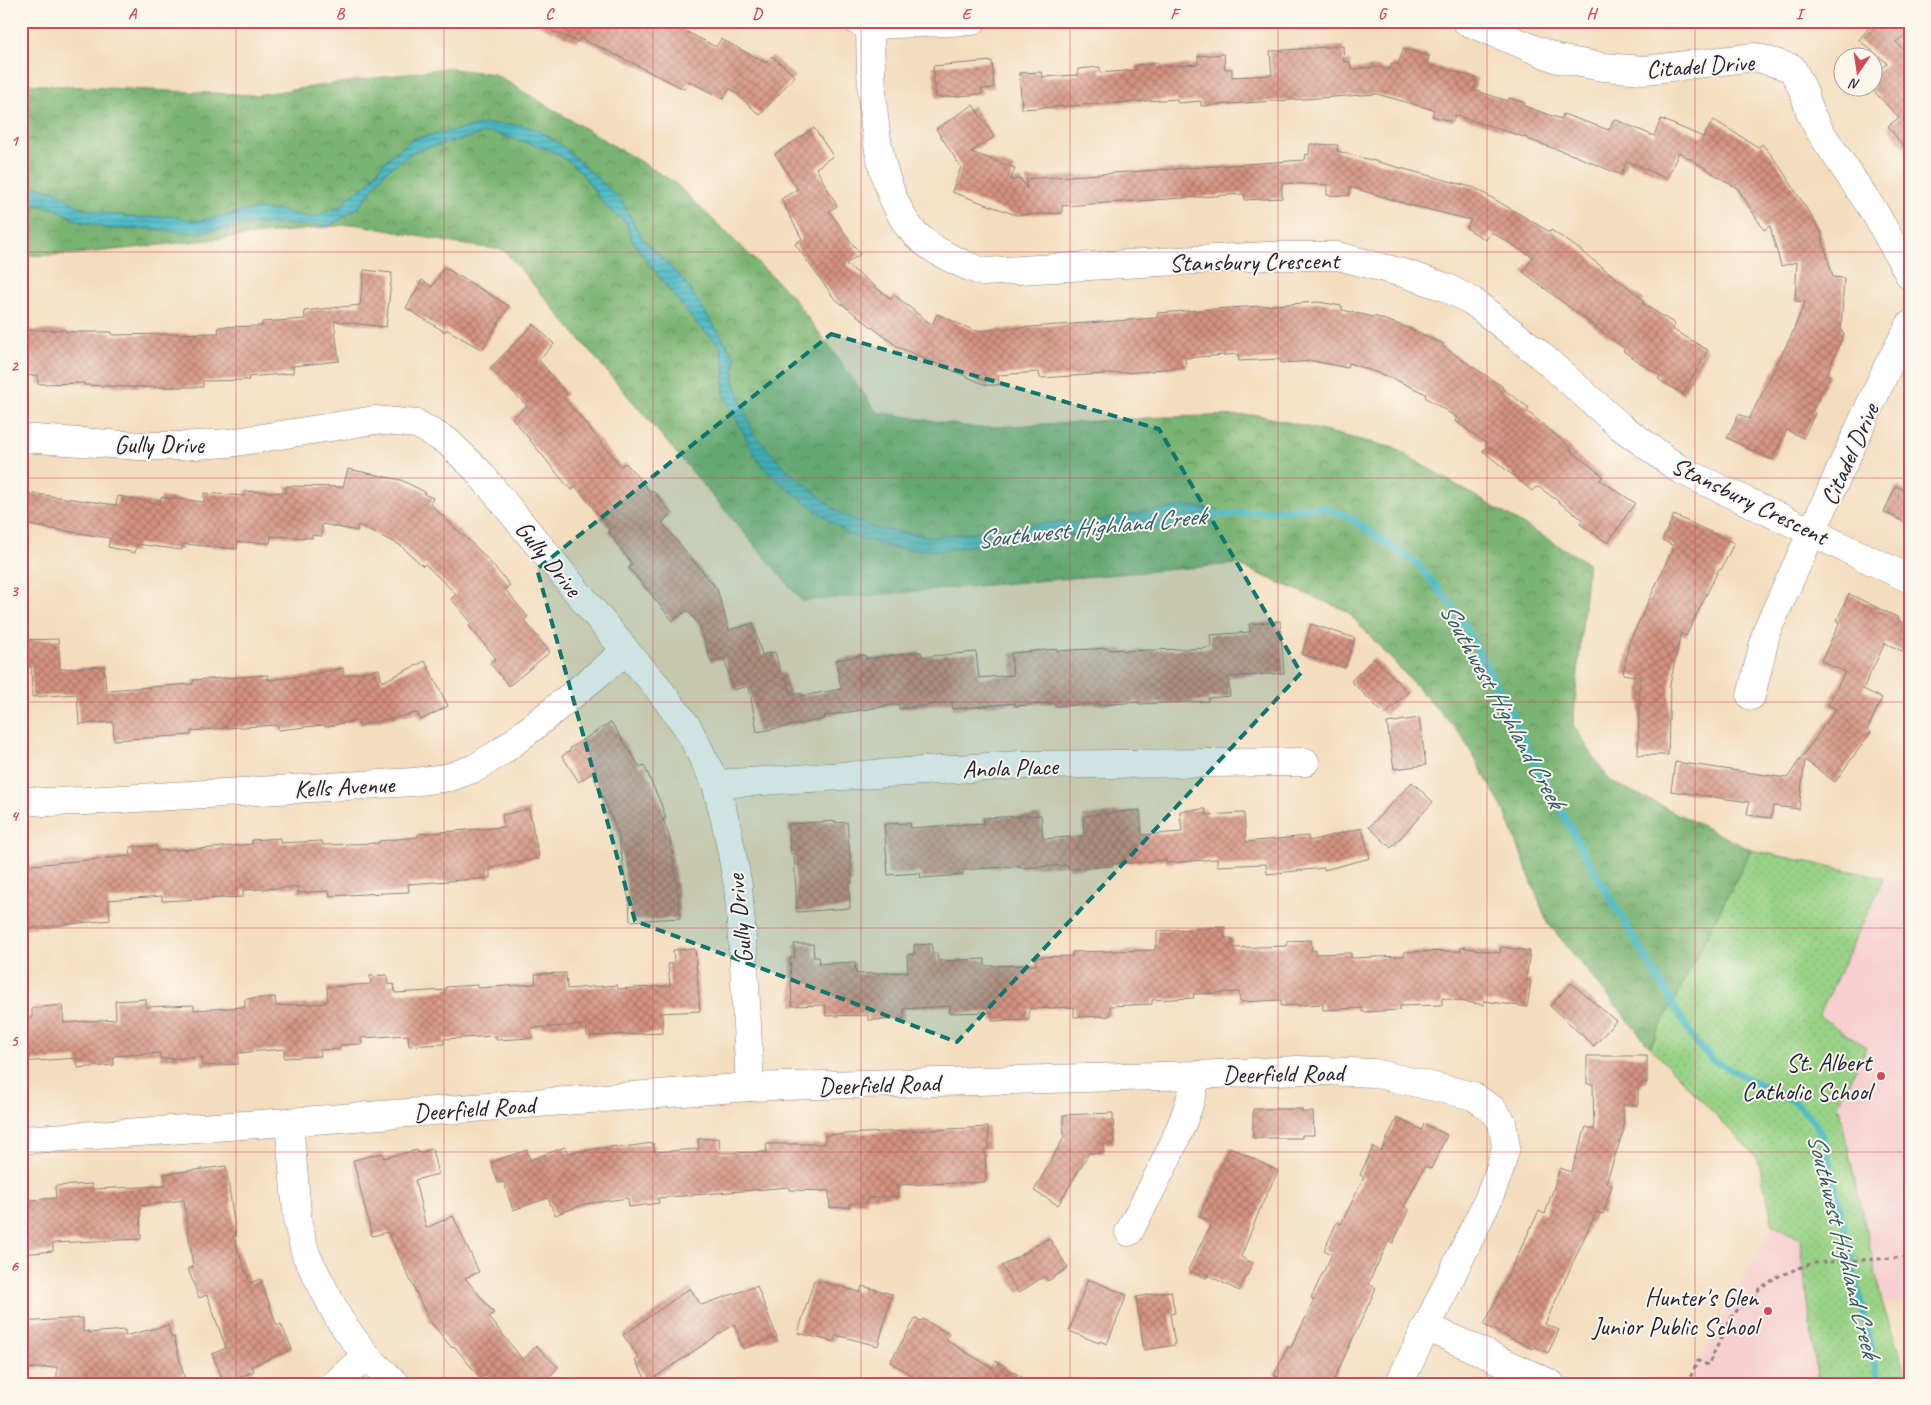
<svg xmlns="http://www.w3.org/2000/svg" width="1931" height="1405" font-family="Caveat,sans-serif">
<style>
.built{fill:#f7cfd0}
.grass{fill:url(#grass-dots);stroke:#5d7a60}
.forest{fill:url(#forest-crowns);stroke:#4e6b56}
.water{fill:url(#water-rules);stroke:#376e80}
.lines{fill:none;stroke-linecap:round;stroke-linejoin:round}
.stream{stroke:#4cbac5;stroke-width:7}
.building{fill:url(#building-cross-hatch)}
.minor-casing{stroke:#8b807c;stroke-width:29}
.path{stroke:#8b807c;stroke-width:3;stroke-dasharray:4 4;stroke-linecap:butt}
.minor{stroke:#fff;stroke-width:28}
.marked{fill:#0f766e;fill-opacity:0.2;stroke:#0f766e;stroke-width:4;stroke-dasharray:10 6;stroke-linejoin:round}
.grid{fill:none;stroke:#d1495b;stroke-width:1;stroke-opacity:0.55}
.poi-dot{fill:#d1495b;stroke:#fbf7ec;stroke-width:2}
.labels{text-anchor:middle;stroke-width:4;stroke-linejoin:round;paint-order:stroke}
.street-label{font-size:25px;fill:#22223b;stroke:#fbf7ec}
.poi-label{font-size:25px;fill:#22223b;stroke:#fbf7ec;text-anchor:end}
.water-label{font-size:26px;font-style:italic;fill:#31576b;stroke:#fbf7ec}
.neatline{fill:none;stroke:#d1495b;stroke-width:2}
.grid-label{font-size:16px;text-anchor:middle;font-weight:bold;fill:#d1495b}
</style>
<defs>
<pattern id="grass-dots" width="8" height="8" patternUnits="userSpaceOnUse" patternTransform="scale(1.25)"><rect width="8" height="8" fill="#98d285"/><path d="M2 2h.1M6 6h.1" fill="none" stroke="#83b474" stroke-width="1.8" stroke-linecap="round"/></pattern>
<pattern id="forest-crowns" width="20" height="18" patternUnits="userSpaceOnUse" patternTransform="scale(1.25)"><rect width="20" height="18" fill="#7ab472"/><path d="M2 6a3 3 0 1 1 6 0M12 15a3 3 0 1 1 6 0" fill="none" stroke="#64925f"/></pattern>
<pattern id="water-rules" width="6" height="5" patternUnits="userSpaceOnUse" patternTransform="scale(1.25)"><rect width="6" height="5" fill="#4cbac5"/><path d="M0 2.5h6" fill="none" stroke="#3f97a1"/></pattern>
<pattern id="building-cross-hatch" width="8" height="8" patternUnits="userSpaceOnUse" patternTransform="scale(1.25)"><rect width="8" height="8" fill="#d59281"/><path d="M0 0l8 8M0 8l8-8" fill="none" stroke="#ac776b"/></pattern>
</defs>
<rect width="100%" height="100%" fill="#fbf7ec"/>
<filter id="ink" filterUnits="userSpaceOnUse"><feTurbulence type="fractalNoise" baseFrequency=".02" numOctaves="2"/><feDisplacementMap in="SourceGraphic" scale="10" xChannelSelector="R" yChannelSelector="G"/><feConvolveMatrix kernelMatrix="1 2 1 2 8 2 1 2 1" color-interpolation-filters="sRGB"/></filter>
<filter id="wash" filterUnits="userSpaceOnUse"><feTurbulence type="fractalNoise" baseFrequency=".0096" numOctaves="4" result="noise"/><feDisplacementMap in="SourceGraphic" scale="20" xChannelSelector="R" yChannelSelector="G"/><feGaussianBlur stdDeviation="1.12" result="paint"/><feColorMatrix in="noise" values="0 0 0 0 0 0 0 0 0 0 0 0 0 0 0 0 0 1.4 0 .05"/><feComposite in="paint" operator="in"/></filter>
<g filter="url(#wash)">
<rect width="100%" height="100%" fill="#f4ddbe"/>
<!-- built -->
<g class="built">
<polygon points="1884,878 1910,879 1910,1301 1882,1303 1838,1103 1867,1048 1819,1016"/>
<polygon points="1773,1225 1800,1239 1818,1384 1686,1384"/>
</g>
<!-- grass -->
<polygon class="grass" points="1751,850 1884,878 1819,1016 1867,1048 1838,1103 1882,1303 1910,1384 1818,1384 1800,1239 1773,1225 1758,1159 1650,1047"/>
<!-- forest -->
<polygon class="forest" points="446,68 494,74 674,182 791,295 877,412 978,428 1165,417 1258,415 1394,448 1588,563 1573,725 1609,780 1751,850 1650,1047 1547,922 1505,812 1462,736 1347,611 1235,564 802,601 504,250 459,244 355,224 77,254 21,256 21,84 255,95"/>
<!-- water -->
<polygon class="water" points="486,124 522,125 540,131 561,145 622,201 641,237 684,281 735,357 734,380 753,433 784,467 841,514 875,528 934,537 1047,523 1079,523 1184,506 1217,509 1220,515 1213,521 1196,524 1149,529 1128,528 1087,537 1061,534 1030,541 994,542 941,551 897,549 849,535 774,478 757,459 724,395 725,367 720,346 696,323 649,264 632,240 626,222 606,207 581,172 564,158 548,149 491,132 414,151 385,172 359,207 330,226 257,224 195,233 150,229 110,229 81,222 54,208 29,204 21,198 21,179 28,184 56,191 77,206 94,211 139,218 171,216 197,221 258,209 283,211 312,218 342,206 348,197 367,185 384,162 412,139"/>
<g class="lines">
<!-- stream -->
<polyline class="stream" points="1220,515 1321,507 1347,516 1417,564 1455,609 1510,711 1529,752 1584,853 1696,1043 1714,1061 1796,1103 1814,1122 1822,1136 1835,1186 1879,1384"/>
</g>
<g id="blocks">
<!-- building -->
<g class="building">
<polygon points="530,21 666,21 716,47 721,39 766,63 772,56 795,76 760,115 730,88 723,99 689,81 684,89 610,52 579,38 577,42"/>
<polygon points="1874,21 1910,21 1910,31 1896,42 1910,57 1910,156 1888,126 1899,118 1871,88 1874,88 1874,76 1887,63 1859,40"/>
<polygon points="1343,46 1344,62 1350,61 1351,69 1377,67 1389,70 1392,63 1398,65 1403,49 1429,56 1427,64 1477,78 1474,90 1508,101 1509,98 1525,103 1524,106 1561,119 1563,114 1609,130 1614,119 1654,136 1661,119 1703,137 1714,120 1758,147 1762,144 1777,162 1820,230 1833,277 1844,278 1841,331 1844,333 1827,374 1830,375 1812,411 1815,413 1803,438 1787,430 1772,460 1727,438 1739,414 1749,419 1791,336 1805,302 1795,301 1797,262 1781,266 1770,226 1764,230 1738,189 1679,152 1667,179 1627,161 1621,175 1576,156 1527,139 1527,138 1455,115 1453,122 1432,116 1434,110 1377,94 1201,106 1201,101 1178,103 1177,99 1022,109 1019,73 1041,72 1042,77 1078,75 1078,69 1100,67 1100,73 1136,70 1136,65 1158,63 1158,67 1198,64 1198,56 1224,54 1225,69 1232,69 1232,77 1272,75 1270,51"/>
<polygon points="992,61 994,88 981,89 982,94 936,98 933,66"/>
<polygon points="973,105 994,137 971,152 1015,168 1011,180 1021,179 1027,189 1026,179 1305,160 1306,154 1309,155 1310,144 1338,145 1337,151 1475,188 1550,232 1551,230 1575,246 1644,300 1642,303 1675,324 1672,329 1708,350 1683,394 1658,379 1660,376 1623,351 1625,349 1523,272 1533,257 1491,232 1486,240 1466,228 1471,220 1410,205 1350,187 1349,196 1327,195 1327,185 1282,183 1282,198 1245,200 1244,194 1062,206 1062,213 1016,215 952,192 961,167 936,129"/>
<polygon points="814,128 833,156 816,168 837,206 829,211 860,254 846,264 891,299 894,295 932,325 937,314 975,331 1157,318 1157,313 1318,302 1342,306 1342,310 1373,317 1374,316 1411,329 1443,344 1442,346 1503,387 1502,388 1529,408 1527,411 1572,449 1570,450 1603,476 1600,480 1635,503 1608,543 1580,524 1583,520 1539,487 1538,488 1536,487 1532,491 1483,451 1487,446 1485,445 1486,443 1455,421 1457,418 1425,397 1426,394 1392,378 1349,363 1348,368 1314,361 1281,363 1280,359 1239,361 1238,354 1185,358 1186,367 1153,370 1153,371 1040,378 1039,372 998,375 999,385 986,385 898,347 834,298 795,244 802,239 781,199 798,189 775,154"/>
<polygon points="444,267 509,306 482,350 446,329 445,332 406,308 422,280 432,287"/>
<polygon points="364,270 392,273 386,327 334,321 339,361 293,366 293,373 248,377 249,380 203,381 203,387 129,387 84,385 84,383 38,384 38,375 21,376 21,330 66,330 66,332 112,332 112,335 219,333 218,327 262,326 262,322 305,319 304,311 360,305"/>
<polygon points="534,324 554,344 539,360 567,394 563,397 621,466 626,463 651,493 653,491 671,513 662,523 717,589 729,630 753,623 762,655 775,652 781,674 784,673 791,695 801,693 802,696 841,689 836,660 865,655 866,659 921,652 922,657 976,652 979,678 1013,675 1011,653 1057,649 1057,651 1109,648 1110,650 1122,649 1123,651 1211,648 1210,635 1250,632 1249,624 1280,621 1284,673 1228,677 1230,696 1208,698 1208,701 1139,704 1139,702 1098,705 1098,704 1055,706 1055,703 1015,706 1015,703 953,709 952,702 899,709 899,704 824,716 825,719 757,732 749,686 733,690 724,658 711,662 700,626 687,610 673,621 629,568 632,564 608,531 610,529 576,487 572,490 564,482 512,418 527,406 490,368"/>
<polygon points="348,469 401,480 425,492 424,494 433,498 430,504 481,552 510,585 505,589 528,617 524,620 550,652 509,686 490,663 496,658 469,626 472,623 451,599 456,594 425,564 423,566 400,545 358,525 357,531 322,524 322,536 312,535 312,538 271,536 270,543 238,542 237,549 183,544 182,550 137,544 135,553 108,547 110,538 21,524 21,492 116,505 118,496 160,504 161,497 204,502 204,493 245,496 245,491 286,493 286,486 343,487"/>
<polygon points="1896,486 1910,493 1910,525 1884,512"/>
<polygon points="1674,515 1734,543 1721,570 1719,569 1686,636 1681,633 1670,684 1668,755 1638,755 1640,677 1623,674 1629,643 1674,546 1662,540"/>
<polygon points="1849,594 1899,618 1898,620 1910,626 1910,639 1904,652 1885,643 1863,689 1882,698 1867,730 1871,732 1835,782 1805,760 1799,809 1773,806 1771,818 1747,815 1749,802 1671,791 1675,762 1787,778 1836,709 1828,705 1845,672 1821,661 1840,622 1837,620"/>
<polygon points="1311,624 1355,638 1345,668 1302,654"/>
<polygon points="58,639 60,669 104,666 106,690 193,684 193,680 268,675 268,680 305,676 343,668 344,676 379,669 382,682 425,661 448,706 421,720 417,713 360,725 358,720 325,727 324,725 278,730 278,725 226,728 191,731 191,735 114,740 113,722 79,724 77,694 32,697 31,666 21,667 21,640"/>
<polygon points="1374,658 1408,692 1385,715 1351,681"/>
<polygon points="1419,718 1426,765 1394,769 1387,723"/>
<polygon points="611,722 640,767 644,765 661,804 666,818 663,819 670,839 678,893 680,918 630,921 629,902 618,833 592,773 579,782 562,756 571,750 570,748"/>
<polygon points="1412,782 1433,802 1391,848 1369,827"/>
<polygon points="529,809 539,858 490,868 490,878 408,884 409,892 383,893 330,896 329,891 298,893 298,887 243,890 243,897 162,901 162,896 108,900 110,920 21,929 21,866 131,856 130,847 156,846 157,851 213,848 252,844 252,840 280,838 280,843 322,841 323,845 379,843 379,841 418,837 418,834 504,827 502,815"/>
<polygon points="1206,809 1206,815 1244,813 1246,842 1308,836 1309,841 1362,828 1370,858 1324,870 1324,868 1267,874 1266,864 1217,866 1217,859 1166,863 1166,860 1112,864 1112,866 1069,869 1068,865 1020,868 1020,866 963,870 963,875 921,878 920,873 888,875 884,824 910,823 911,828 984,823 983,818 1041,815 1043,839 1084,836 1083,816 1140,810 1142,835 1182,832 1180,811"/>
<polygon points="836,821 836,823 847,822 852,883 849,883 850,908 797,912 794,854 791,854 788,824"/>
<polygon points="1225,927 1225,938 1232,938 1233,948 1287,946 1287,941 1311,940 1312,951 1316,950 1316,954 1351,953 1351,958 1404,956 1404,952 1461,951 1461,947 1500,953 1501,947 1530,951 1526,980 1531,981 1527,1007 1484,1001 1484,1005 1442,998 1442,1005 1400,1006 1400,1010 1362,1012 1362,1008 1323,1010 1323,1004 1281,1006 1281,1000 1240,1002 1239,992 1193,994 1194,998 1152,1000 1152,1004 1110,1006 1110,1016 1074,1017 1074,1007 1029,1009 1029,1020 992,1021 992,1012 950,1013 950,1006 904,1009 904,1019 868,1020 868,1015 826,1016 825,1005 792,1006 790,958 795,957 794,944 813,944 814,957 819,957 820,964 855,962 856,974 908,972 907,955 914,954 914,945 932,944 932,953 937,953 938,961 985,959 985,966 1036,965 1036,957 1072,956 1072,952 1155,950 1155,945 1157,945 1157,931"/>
<polygon points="695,949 700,1011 662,1013 663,1033 587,1036 586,1025 531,1028 532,1038 496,1040 496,1036 444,1039 444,1044 409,1046 408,1035 361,1038 362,1044 340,1045 340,1049 320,1050 321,1056 284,1058 284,1049 238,1053 238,1064 202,1066 202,1057 160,1059 160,1053 113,1056 114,1065 78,1068 77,1058 21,1062 21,1018 32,1017 32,1008 62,1005 64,1023 116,1019 115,1001 146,999 146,1007 194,1005 194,1010 245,1007 245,999 275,997 276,1006 326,1003 325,1001 328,1001 327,987 371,984 370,976 387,975 388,985 394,984 395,993 446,990 446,987 477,985 477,988 536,984 535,974 566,973 567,989 617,985 618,989 670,986 668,964 674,963 673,950"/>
<polygon points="1571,983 1616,1021 1594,1046 1550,1006"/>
<polygon points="1587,1056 1647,1056 1647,1083 1641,1082 1642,1087 1638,1087 1638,1105 1623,1105 1624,1129 1606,1183 1612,1185 1603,1214 1596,1212 1545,1324 1559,1330 1548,1353 1535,1346 1533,1349 1484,1325 1539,1211 1545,1214 1560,1168 1571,1172 1586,1127 1594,1130 1593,1084 1587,1084"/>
<polygon points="1253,1109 1302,1109 1302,1112 1313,1112 1314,1135 1302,1135 1302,1138 1253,1138"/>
<polygon points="1113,1113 1114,1143 1104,1144 1104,1153 1089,1153 1058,1205 1034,1191 1064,1137 1063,1115"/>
<polygon points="1397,1118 1422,1130 1424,1124 1447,1135 1431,1169 1425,1166 1404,1207 1409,1209 1393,1243 1389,1241 1368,1284 1376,1288 1332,1384 1276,1384 1279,1377 1274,1375 1288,1347 1291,1348 1314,1300 1311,1298 1332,1254 1324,1250 1337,1222 1341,1224 1364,1177 1360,1175 1373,1147 1381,1151"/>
<polygon points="988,1127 989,1149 985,1149 986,1182 897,1185 898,1196 867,1198 867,1203 850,1203 850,1207 830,1208 829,1191 789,1190 789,1187 658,1198 659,1203 629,1207 628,1198 585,1204 555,1215 548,1198 513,1210 504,1182 498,1183 491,1162 527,1150 530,1160 565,1147 567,1153 616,1146 616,1148 653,1143 655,1152 699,1149 698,1139 719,1138 720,1153 767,1152 766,1144 825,1144 825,1135"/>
<polygon points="1230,1147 1278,1171 1262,1204 1241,1257 1253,1263 1239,1291 1208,1275 1206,1278 1188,1270 1212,1222 1199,1217"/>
<polygon points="432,1149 438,1174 415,1180 426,1228 453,1216 479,1272 465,1278 494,1313 489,1317 523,1360 536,1346 558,1367 543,1384 496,1384 486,1375 481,1379 454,1346 452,1348 429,1320 388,1232 372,1236 353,1160 383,1153 384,1158 417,1150 418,1153"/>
<polygon points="226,1166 236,1236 233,1236 250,1283 260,1279 277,1326 281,1324 292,1349 252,1366 254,1371 225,1384 212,1354 226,1348 207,1295 199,1298 188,1269 193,1267 184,1200 140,1206 141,1239 53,1243 53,1251 22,1254 21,1201 56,1198 55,1186 92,1184 92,1189 166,1186 164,1174"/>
<polygon points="1049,1238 1068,1268 1048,1281 1045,1276 1018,1293 1002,1266"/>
<polygon points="1088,1279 1127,1295 1107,1344 1100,1341 1099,1343 1069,1331"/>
<polygon points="814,1280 860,1292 862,1286 892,1294 878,1346 836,1335 834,1342 798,1333"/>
<polygon points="757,1286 777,1337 743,1349 734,1324 648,1382 635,1361 639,1358 623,1335 690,1288 701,1305"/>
<polygon points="1171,1291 1175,1313 1170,1314 1175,1345 1144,1350 1136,1297"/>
<polygon points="83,1318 83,1332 89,1331 89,1333 125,1330 125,1336 168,1325 171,1337 174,1337 186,1384 57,1384 57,1367 21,1369 21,1322"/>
<polygon points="916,1318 921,1321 923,1319 949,1334 946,1340 992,1368 996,1361 1033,1384 926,1384 890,1362"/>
</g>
</g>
</g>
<g filter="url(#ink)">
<use href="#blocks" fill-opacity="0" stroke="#8b807c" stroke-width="1"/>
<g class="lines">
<!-- minor casing -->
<g class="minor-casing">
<g id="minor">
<polyline points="857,21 870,25 972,21"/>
<polyline points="1466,21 1558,59 1603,67 1645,70 1755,57 1792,68 1804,92 1811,115 1821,133 1875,213 1910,276"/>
<path d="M870,25C871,86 871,160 901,214C903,218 906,223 909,227C927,249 956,262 983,272L1268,256H1338L1403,273L1445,287L1472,301L1538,353L1620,426L1679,469L1910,579"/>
<polyline points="21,438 140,446 179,446 230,443 375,420 417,424 448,442 477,470 626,651 655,684 688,728 716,784 728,833 738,886 744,963 750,1087"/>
<polyline points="1751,696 1767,630 1888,366 1910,325"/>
<polyline points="716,784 1019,765 1305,762"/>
<polyline points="21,800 45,802 86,801 414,782 450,777 475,768 501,752 533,727 626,651"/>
<polyline points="289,1122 298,1224 306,1255 339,1319 366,1356 396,1384"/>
<polyline points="21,1140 289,1122 750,1087 1197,1075 1298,1070 1374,1073 1473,1096 1492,1109 1502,1122 1506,1147 1499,1172 1488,1200 1399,1384"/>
<path d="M1129,1232C1156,1179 1184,1133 1197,1075"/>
<polyline points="1427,1327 1551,1384"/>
<polyline points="335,1384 366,1356"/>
</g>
</g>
<!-- path -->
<polyline class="path" points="1687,1384 1698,1361 1708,1365 1733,1314 1742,1306 1750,1304 1759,1289 1779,1276 1812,1263 1910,1257"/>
<!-- minor -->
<use href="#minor" class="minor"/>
</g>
</g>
<!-- marked area -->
<path class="marked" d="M831,334L1159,429L1301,673L957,1042L635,921L537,569Z"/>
<!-- grid -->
<path class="grid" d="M236,21V1384M444,21V1384M653,21V1384M861,21V1384M1070,21V1384M1278,21V1384M1487,21V1384M1695,21V1384M21,252H1910M21,478H1910M21,702H1910M21,928H1910M21,1152H1910"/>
<!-- markers -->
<g class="poi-dot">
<circle cx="1881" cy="1076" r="5"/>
<circle cx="1768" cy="1311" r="5"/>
</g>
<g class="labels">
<!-- street labels -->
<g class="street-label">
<text transform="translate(1700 65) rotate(-4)" y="9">Citadel Drive</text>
<text transform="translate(1254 261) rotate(-1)" y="9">Stansbury Crescent</text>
<text x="159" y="453">Gully Drive</text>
<text transform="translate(1849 454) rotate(-66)" y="9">Citadel Drive</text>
<text transform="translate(1750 500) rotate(26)" y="9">Stansbury Crescent</text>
<text transform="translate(549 558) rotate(51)" y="9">Gully Drive</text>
<text transform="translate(1010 767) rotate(-2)" y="9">Anola Place</text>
<text transform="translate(344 786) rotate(-3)" y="9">Kells Avenue</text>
<text transform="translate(739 919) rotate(-96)" y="9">Gully Drive</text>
<text transform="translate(1283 1073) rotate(-1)" y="9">Deerfield Road</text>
<text transform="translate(879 1084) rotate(-2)" y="9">Deerfield Road</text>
<text transform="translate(474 1108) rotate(-4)" y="9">Deerfield Road</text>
</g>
<!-- poi labels -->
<g class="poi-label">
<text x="1871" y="1071">St. Albert<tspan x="1871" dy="29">Catholic School</tspan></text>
<text x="1758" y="1306">Hunter's Glen<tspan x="1758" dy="29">Junior Public School</tspan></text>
</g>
<!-- water labels -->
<g class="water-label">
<text transform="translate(1091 527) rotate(-6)" y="9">Southwest Highland Creek</text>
<text transform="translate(1503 705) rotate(61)" y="9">Southwest Highland Creek</text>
<text transform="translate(1844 1245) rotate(76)" y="9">Southwest Highland Creek</text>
</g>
</g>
<!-- margin -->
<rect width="1931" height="1405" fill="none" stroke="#fbf7ec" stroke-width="55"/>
<!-- north arrow -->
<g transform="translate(1858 72) rotate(193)"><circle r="24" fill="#fbf7ec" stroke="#a4a2a5"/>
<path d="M0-4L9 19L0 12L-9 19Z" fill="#d1495b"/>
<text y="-8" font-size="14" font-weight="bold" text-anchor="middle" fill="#22223b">N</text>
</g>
<rect x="28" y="28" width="1876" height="1350" class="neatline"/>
<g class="grid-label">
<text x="132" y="19">A</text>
<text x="340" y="19">B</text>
<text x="549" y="19">C</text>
<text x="757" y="19">D</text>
<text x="966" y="19">E</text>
<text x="1174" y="19">F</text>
<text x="1382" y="19">G</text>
<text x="1591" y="19">H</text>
<text x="1799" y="19">I</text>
<text x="14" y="146">1</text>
<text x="14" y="371">2</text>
<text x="14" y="596">3</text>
<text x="14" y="821">4</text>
<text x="14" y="1046">5</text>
<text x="14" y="1271">6</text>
</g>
</svg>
